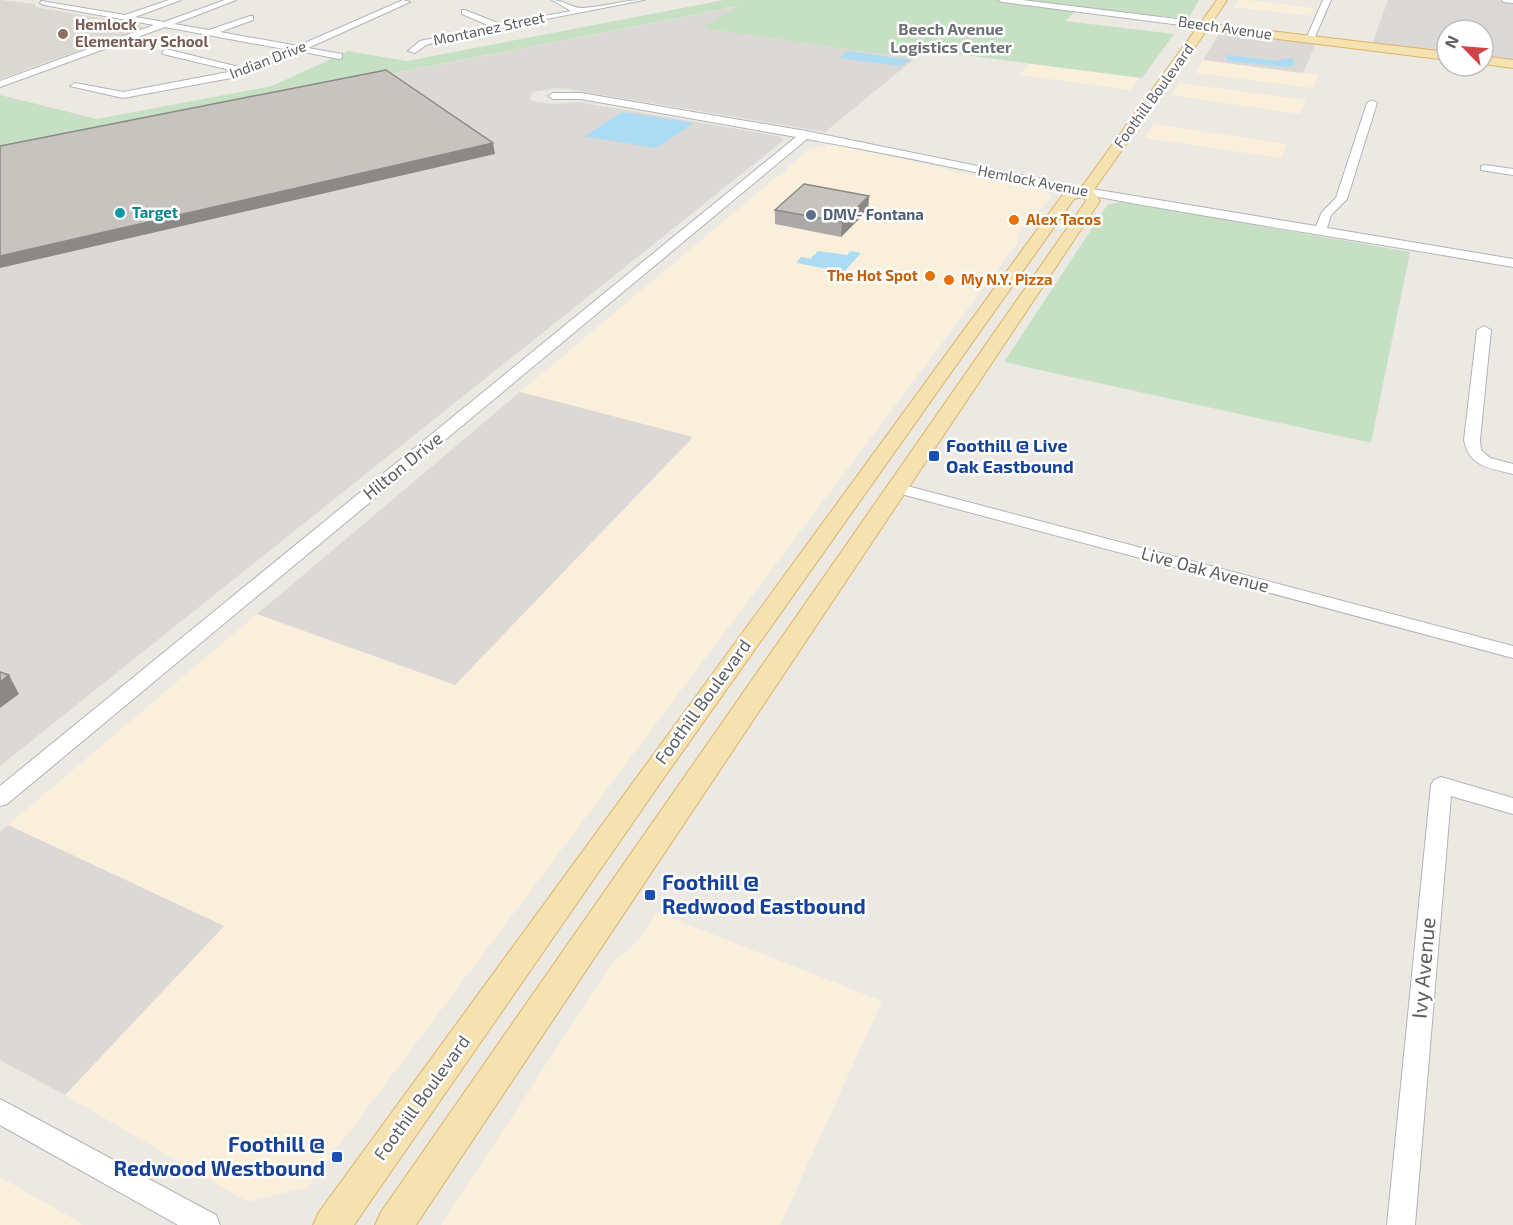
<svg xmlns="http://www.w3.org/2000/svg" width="1513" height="1225" font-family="'Exo 2',sans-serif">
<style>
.commercial{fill:#f9efdb}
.industrial{fill:#dbd8d5}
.education{fill:#dbd8d2}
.green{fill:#c6e0c3}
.water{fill:#acdcf3}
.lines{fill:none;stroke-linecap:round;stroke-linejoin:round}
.minor-casing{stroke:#b0b4b7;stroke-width:2}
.major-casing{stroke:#deb26a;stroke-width:2}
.minor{fill:#fff;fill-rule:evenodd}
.major{fill:#f4e2b0;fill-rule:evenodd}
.wall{fill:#aba9a5}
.shaded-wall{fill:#8b8986}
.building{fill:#c7c4c0;stroke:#8b8986;stroke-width:1.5}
.education-dot{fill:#8d6e63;stroke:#fff;stroke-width:2}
.culture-dot{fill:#0f9aa8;stroke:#fff;stroke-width:2}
.service-dot{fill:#5c6f8a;stroke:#fff;stroke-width:2}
.food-dot{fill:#e8710a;stroke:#fff;stroke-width:2}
.transit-dot{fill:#1a4fb4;stroke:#fff;stroke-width:2}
.labels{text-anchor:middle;stroke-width:5;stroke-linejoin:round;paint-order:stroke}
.far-education-label{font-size:15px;font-weight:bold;fill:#785e54;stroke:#fff;text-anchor:start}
.far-street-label{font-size:15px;fill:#5b5f62;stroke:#fff}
.far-culture-label{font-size:15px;font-weight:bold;fill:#0d838f;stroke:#fff;text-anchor:start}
.far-service-label{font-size:15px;font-weight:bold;fill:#4e5e75;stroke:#fff;text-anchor:start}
.far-food-label{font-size:15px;font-weight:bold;fill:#c56008;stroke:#fff;text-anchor:start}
.far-neighbourhood-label{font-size:16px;font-weight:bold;fill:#6c7174;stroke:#fff}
.transit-label{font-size:18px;font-weight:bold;fill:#164399;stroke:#fff;text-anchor:start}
.street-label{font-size:18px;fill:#5b5f62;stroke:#fff}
.near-transit-label{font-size:21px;font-weight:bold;fill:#164399;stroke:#fff;text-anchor:start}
.near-street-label{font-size:21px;fill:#5b5f62;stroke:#fff}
</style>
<rect width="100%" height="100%" fill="#ece9e3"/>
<!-- commercial -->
<g class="commercial">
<polygon points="1239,0 1247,0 1314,8 1310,16 1234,7"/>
<polygon points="1203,60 1318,75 1313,88 1195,73"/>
<polygon points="1030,64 1140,78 1131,90 1020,75"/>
<polygon points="1180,83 1306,100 1300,114 1171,95"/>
<polygon points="1154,124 1287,144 1281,158 1145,138"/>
<polygon points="832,145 895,157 990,180 1042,190 1052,197 1023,227 1018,236 1018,242 997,271 990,272 985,280 987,283 308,1187 248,1202 65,1095 224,926 8,825 257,614 455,685 692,437 520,392 774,179 788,171 786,169 810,149"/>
<polygon points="656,912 882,1001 780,1225 441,1225 613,962 638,941"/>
<polygon points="0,1177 84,1225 0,1225"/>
</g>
<!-- industrial -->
<g class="industrial">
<polygon points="1388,0 1513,0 1513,60 1483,57 1483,30 1447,30 1447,53 1372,44"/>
<polygon points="741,6 703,28 914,59 825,132 567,89 556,88 533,92 530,99 536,102 554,104 578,102 778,136 784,140 0,766 0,150"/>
<polygon points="1220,32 1316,43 1303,73 1203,60"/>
<polygon points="520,392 693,437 455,685 257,614"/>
<polygon points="8,825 224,926 65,1095 0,1060 0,832"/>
</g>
<!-- education -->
<polygon class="education" points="0,0 35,4 35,7 140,25 142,28 0,79"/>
<!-- green -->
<g class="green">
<polygon points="724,0 1199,0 1188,19 1080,7 1065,21 1174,34 1142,78 925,50 914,59 702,28 739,6 0,150 0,95 97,119 272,86 348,51 407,61"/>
<polygon points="1123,202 1410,252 1371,443 1004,362 1108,204"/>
</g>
<!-- water -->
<g class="water">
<polygon points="848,51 910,60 911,60 900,66 839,58"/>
<polygon points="1230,55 1274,61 1292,58 1295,65 1287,67 1228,61 1226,56"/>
<polygon points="623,112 694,123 656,148 584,136"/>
<polygon points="818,251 847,255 851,251 861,253 844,272 796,263 801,257 810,259"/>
</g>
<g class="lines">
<!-- minor casing -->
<g class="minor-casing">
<g id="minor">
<polygon points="169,0 181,0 135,17 164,22 225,0 236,0 174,24 209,30 250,16 253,16 253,20 220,32 298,46 403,0 410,2 308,48 342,54 342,58 339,59 299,51 257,70 231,78 123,98 70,86 75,83 123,92 234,71 163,54 162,52 166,49 243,68 289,50 165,27 0,87 0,81 154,25 44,5 40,3 41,1 125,15"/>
<path d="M552,0C563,0 573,9 583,8C604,7 623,0 644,0L444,39L426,45L415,53L408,51L420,41L490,26L462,14V10H465L500,24L571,11Z"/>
<polygon points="998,0 1022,0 1185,20 1208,26 1204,28 1002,2"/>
<polygon points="1323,0 1331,0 1314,39 1307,41 1306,39"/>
<polygon points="1502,0 1513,0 1513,3 1503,2"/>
<path d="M581,93L806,131L1086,188L1316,226L1322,212L1336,198L1367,103L1372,100L1377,103L1347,199L1331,215L1327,228L1513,259V267C1370,242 1226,221 1083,194C991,176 899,155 807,139L7,804L0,806V786L796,137L581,99H553L548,96L553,93Z"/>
<polygon points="1485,165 1513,169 1513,175 1481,170 1481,166"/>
<path d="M1484,326L1491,330L1480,440L1481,450L1490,458L1513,464V474C1490,468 1469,467 1464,440L1477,330Z"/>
<polygon points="896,483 1513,646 1513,658 890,491 888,488 890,485"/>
<polygon points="1441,777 1513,798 1513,814 1451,796 1415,1225 1387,1225 1431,785 1434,780"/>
<polygon points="0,1099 216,1215 220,1225 178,1225 0,1125"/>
</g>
</g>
<!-- major casing -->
<g class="major-casing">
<g id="major">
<polygon points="1217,0 1227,0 1211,24 1447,52 1447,60 1207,30 1093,191 1100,201 416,1225 375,1225 381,1212 1086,201 1083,197 1074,199 661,782 354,1225 313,1225 319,1212 1064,193 1081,188"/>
<polygon points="1483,56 1513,60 1513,68 1483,64"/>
</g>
</g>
<!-- minor -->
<use href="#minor" class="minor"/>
<!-- major -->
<use href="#major" class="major"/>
</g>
<!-- wall -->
<polygon class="wall" points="869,196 868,210 841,237 775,224 775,210"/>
<!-- shaded-wall -->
<g class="shaded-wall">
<polygon points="493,143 495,154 0,268 0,256"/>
<polygon points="869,196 868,210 841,237 842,222"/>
<polygon points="9,675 19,694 0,708 0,682"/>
</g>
<!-- building -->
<g class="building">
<polygon points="386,70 493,143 0,256 0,146"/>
<polygon points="804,184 869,196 842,222 775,210"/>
<polygon points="0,672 9,675 0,682"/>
</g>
<!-- markers -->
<circle class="education-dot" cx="63" cy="34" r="6"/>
<circle class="culture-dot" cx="120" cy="213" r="6"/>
<circle class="service-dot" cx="811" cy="215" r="6"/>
<g class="food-dot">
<circle cx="1014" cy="220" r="6"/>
<circle cx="930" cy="276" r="6"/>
<circle cx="949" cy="280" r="6"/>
</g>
<g class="transit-dot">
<rect x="928" y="450" width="12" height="12" rx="3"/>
<rect x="644" y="889" width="12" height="12" rx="3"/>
<rect x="331" y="1151" width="12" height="12" rx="3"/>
</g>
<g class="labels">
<!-- far-education labels -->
<g class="far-education-label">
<text x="75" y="30">Hemlock<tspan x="75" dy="17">Elementary School</tspan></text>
</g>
<!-- far-street labels -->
<g class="far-street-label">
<text transform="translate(1225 28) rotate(8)" y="5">Beech Avenue</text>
<text transform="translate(489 29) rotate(-12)" y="5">Montanez Street</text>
<text transform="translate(268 60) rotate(-21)" y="5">Indian Drive</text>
<text transform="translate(1154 96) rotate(-54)" y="5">Foothill Boulevard</text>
<text transform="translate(1033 181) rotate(11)" y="5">Hemlock Avenue</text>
</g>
<!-- far-culture labels -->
<g class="far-culture-label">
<text x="132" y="218">Target</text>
</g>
<!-- far-service labels -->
<g class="far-service-label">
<text x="823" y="220">DMV- Fontana</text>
</g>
<!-- far-food labels -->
<g class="far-food-label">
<text x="1026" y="225">Alex Tacos</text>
<text x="918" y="281" text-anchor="end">The Hot Spot</text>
<text x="961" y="285">My N.Y. Pizza</text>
</g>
<!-- far-neighbourhood labels -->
<g class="far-neighbourhood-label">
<text x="951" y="35">Beech Avenue<tspan x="951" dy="18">Logistics Center</tspan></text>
</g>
<!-- transit labels -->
<g class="transit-label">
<text x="946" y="452">Foothill @ Live<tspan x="946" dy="21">Oak Eastbound</tspan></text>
</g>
<!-- street labels -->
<g class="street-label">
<text transform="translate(403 466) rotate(-39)" y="6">Hilton Drive</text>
<text transform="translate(1205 570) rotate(15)" y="6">Live Oak Avenue</text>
<text transform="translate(703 702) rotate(-54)" y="6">Foothill Boulevard</text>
<text transform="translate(422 1098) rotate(-54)" y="6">Foothill Boulevard</text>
</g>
<!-- near-transit labels -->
<g class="near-transit-label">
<text x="662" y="890">Foothill @<tspan x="662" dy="24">Redwood Eastbound</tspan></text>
<text x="325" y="1152" text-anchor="end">Foothill @<tspan x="325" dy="24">Redwood Westbound</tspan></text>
</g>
<!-- near-street labels -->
<g class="near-street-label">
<text transform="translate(1424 968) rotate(-85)" y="7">Ivy Avenue</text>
</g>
</g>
<!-- north arrow -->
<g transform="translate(1465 48) rotate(295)"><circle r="28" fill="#ffffff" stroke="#bdbfc0" stroke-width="1.5"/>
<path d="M0-4.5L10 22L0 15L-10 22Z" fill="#d24347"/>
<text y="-9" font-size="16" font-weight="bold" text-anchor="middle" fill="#5b5f62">N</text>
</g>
</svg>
